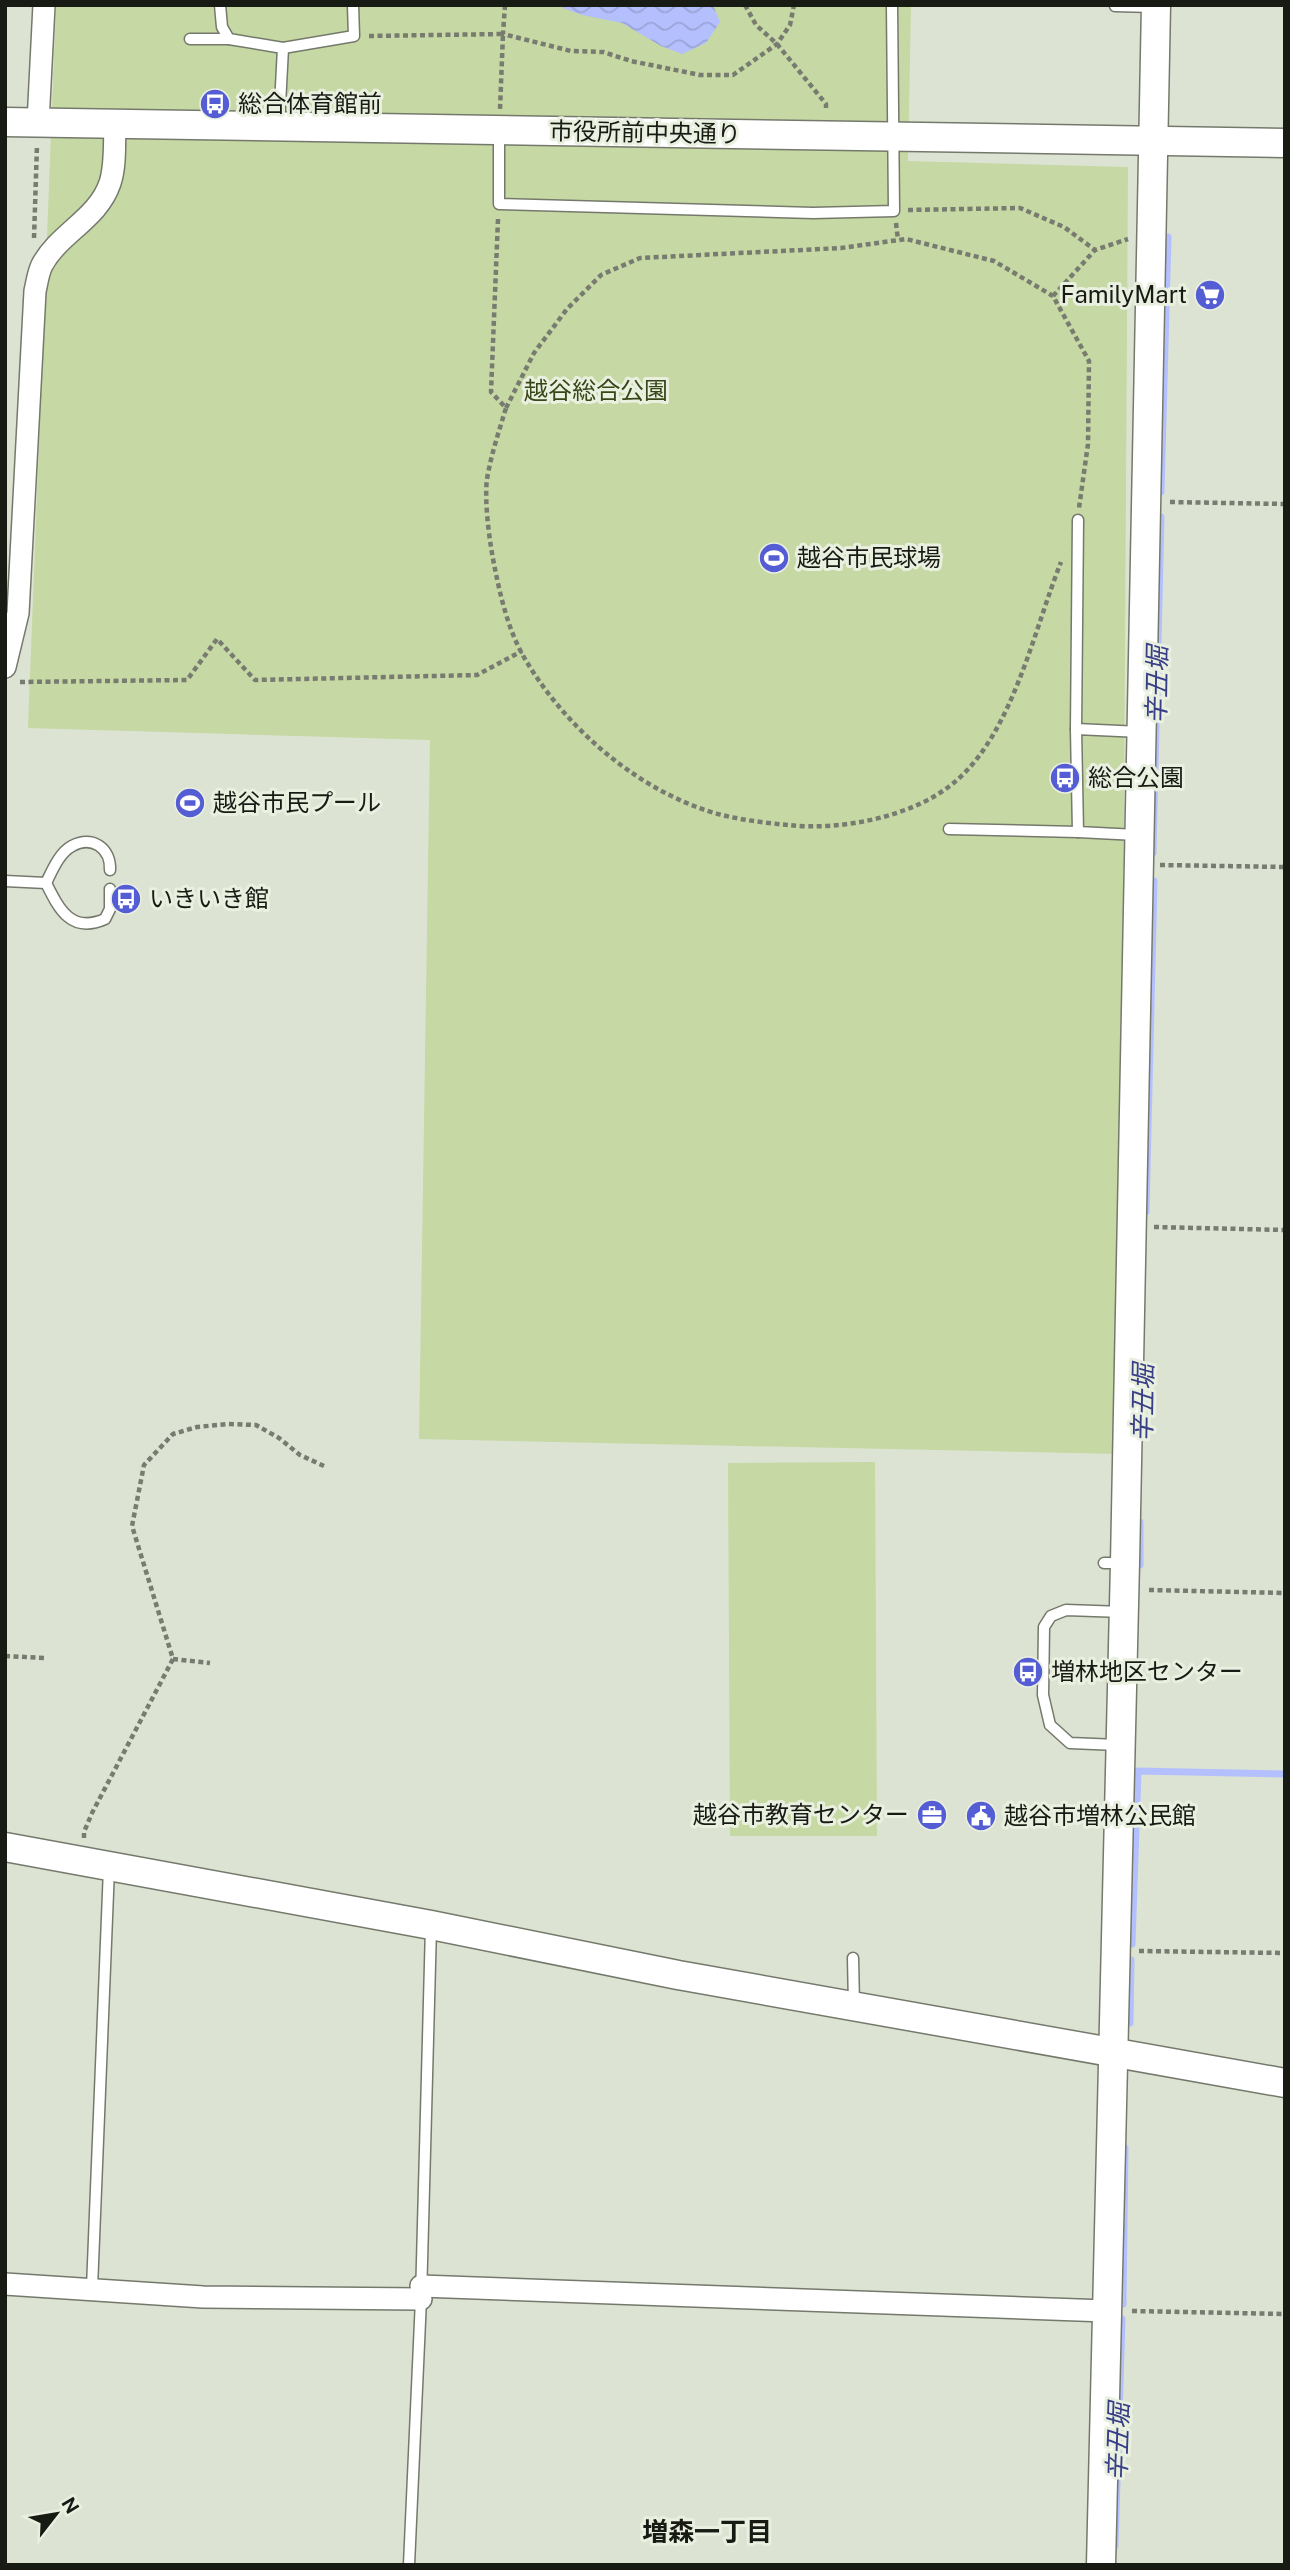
<svg xmlns="http://www.w3.org/2000/svg" width="1290" height="2570" font-family="'Public Sans','Noto Sans JP',sans-serif">
<style>
.park{fill:#c6d8a3}
.water{fill:url(#water-waves)}
.lines{fill:none;stroke-linecap:round;stroke-linejoin:round}
.stream{stroke:#b4c0fd;stroke-width:7}
.lane-casing{stroke:#74796c;stroke-width:13}
.street-casing{stroke:#74796c;stroke-width:24}
.secondary-casing{stroke:#74796c;stroke-width:31}
.path{stroke:#777b70;stroke-width:4.5;stroke-dasharray:5 3.5;stroke-linecap:butt}
.lane{stroke:#fff;stroke-width:10}
.street{stroke:#fff;stroke-width:21}
.secondary{stroke:#fff;stroke-width:28}
.labels{text-anchor:middle;stroke-width:6;stroke-linejoin:round;paint-order:stroke}
.poi-label{font-size:24px;fill:#181a14;stroke:#eaf0e0;text-anchor:start}
.street-label{font-size:24px;fill:#181a14;stroke:#eaf0e0}
.park-label{font-size:24px;fill:#384517;stroke:#eaf0e0}
.water-label{font-size:26px;font-style:italic;fill:#383f86;stroke:#eaf0e0}
.neighbourhood-label{font-size:26px;font-weight:bold;fill:#181a14;stroke:#eaf0e0}
</style>
<defs>
<pattern id="water-waves" width="16" height="10" patternUnits="userSpaceOnUse" patternTransform="scale(1.75)"><rect width="16" height="10" fill="#b4c0fd"/><path d="M0 5q4-4 8 0t8 0" fill="none" stroke="#9aa4d8"/></pattern>
</defs>
<rect width="100%" height="100%" fill="#dde3d3"/>
<!-- park -->
<g class="park">
<polygon points="56,5 911,5 908,161 1128,167 1120,1454 419,1439 430,740 28,728"/>
<polygon points="875,1462 877,1836 730,1836 728,1463"/>
</g>
<!-- water -->
<polygon class="water" points="561,5 713,5 720,22 706,43 682,54 661,46 622,23 582,15 563,8"/>
<g class="lines">
<!-- stream -->
<g class="stream">
<polyline points="1161,492 1168,237"/>
<polyline points="1153,853 1161,517"/>
<polyline points="1146,1212 1154,881"/>
<polyline points="1140,1565 1140,1522"/>
<polyline points="1132,1944 1138,1771 1285,1774"/>
<polyline points="1130,2023 1131,1960"/>
<polyline points="1123,2304 1125,2148"/>
<polyline points="1115,2546 1122,2319"/>
</g>
<!-- lane casing -->
<g class="lane-casing">
<g id="lane">
<polyline points="220,5 222,27 229,39 283,48 354,36 353,5"/>
<polyline points="1115,6 1153,7"/>
<polyline points="190,39 229,39"/>
<polyline points="279,124 283,48"/>
<polyline points="499,130 499,204 813,213 894,211 892,5"/>
<polyline points="1076,729 1078,520"/>
<polyline points="949,829 1078,832"/>
<polyline points="1137,835 1078,832 1076,729 1141,732"/>
<polyline points="5,881 46,883"/>
<path d="M46,883C59,909 71,934 105,919L110,909V889"/>
<path d="M46,883C52,871 59,853 72,846C92,835 111,848 110,870"/>
<polyline points="1104,1563 1125,1563"/>
<polyline points="1118,1745 1070,1743 1050,1725 1043,1695 1044,1627 1051,1616 1066,1610 1123,1612"/>
<polyline points="853,1958 854,2005"/>
<polyline points="92,2288 109,1868"/>
<polyline points="409,2565 421,2299 431,1927"/>
</g>
</g>
<!-- street casing -->
<g class="street-casing">
<g id="street">
<polyline points="38,123 44,5"/>
<path d="M5,667L18,613L35,291C37,283 38,273 42,265C59,233 98,219 110,183C116,165 114,143 115,124"/>
<polyline points="5,2284 203,2297 421,2299"/>
<polyline points="421,2286 1106,2311"/>
</g>
</g>
<!-- secondary casing -->
<g class="secondary-casing">
<g id="secondary">
<polyline points="5,122 1285,143"/>
<polyline points="5,1847 431,1925 678,1975 1285,2083"/>
<polyline points="1101,2565 1125,1563 1156,5"/>
</g>
</g>
<!-- path -->
<g class="path">
<polyline points="505,5 503,34 571,51 603,52 631,61 700,75 733,75 777,44 790,25 794,5"/>
<polyline points="745,5 756,25 777,44 826,104 826,111"/>
<polyline points="369,36 503,34 500,109"/>
<polyline points="908,210 1020,208 1064,227 1095,250"/>
<path d="M498,219L491,392L506,408C499,431 491,455 487,479C484,504 490,545 495,569C501,599 509,632 525,659C563,723 625,779 694,806C723,818 757,822 788,825C840,831 916,817 957,780C1013,731 1034,630 1061,562"/>
<polyline points="896,223 898,240"/>
<polyline points="34,238 37,145"/>
<polyline points="1053,296 1095,250 1128,239"/>
<polyline points="506,408 534,353 567,309 601,275 640,258 841,248 906,239 994,261 1053,296 1089,361 1088,444 1079,508"/>
<polyline points="1170,502 1285,504"/>
<polyline points="20,682 187,680 217,639 255,680 477,675 522,651"/>
<polyline points="1160,865 1285,867"/>
<polyline points="1154,1227 1285,1230"/>
<polyline points="1149,1590 1285,1593"/>
<polyline points="5,1656 44,1658"/>
<polyline points="173,1659 210,1663"/>
<polyline points="84,1838 84,1832 92,1813 173,1659 132,1526 144,1465 173,1434 197,1427 228,1424 256,1425 279,1438 300,1455 324,1466"/>
<polyline points="1139,1951 1285,1953"/>
<polyline points="1132,2311 1285,2314"/>
</g>
<!-- lane -->
<use href="#lane" class="lane"/>
<!-- street -->
<use href="#street" class="street"/>
<!-- secondary -->
<use href="#secondary" class="secondary"/>
</g>
<!-- icons -->
<defs>
<g id="bus-disc" transform="scale(1.575)"><circle r="9.5" fill="#545dd3" stroke="#eaf0e0"/><path d="M-5-6H5V4H4V6H2V4H-2V6H-4V4H-5ZM-3.5-4V0h7V-4ZM-3.5 1.2v1.5H-2V1.2ZM2 1.2v1.5H3.5V1.2Z" fill="#fff"/></g>
<g id="supermarket-disc" transform="scale(1.575)"><circle r="9.5" fill="#545dd3" stroke="#eaf0e0"/><path d="M-6-5.5h2.5l.6 2H6L4.5 2H-2.5L-4.4-4H-6ZM-1.5 3.2a1.3 1.3 0 1 0 .1 0ZM3 3.2a1.3 1.3 0 1 0 .1 0Z" fill="#fff"/></g>
<g id="stadium-disc" transform="scale(1.575)"><circle r="9.5" fill="#545dd3" stroke="#eaf0e0"/><path d="M0-5a6.5 5 0 1 0 0 10a6.5 5 0 1 0 0-10ZM-3.5-1.8h7v3.6h-7Z" fill="#fff"/></g>
<g id="office-disc" transform="scale(1.575)"><circle r="9.5" fill="#545dd3" stroke="#eaf0e0"/><path d="M-6-3h4V-5.5h4V-3h4V5H-6ZM-1-4.5V-3h2v-1.5ZM-6 0V1H6V0Z" fill="#fff"/></g>
<g id="civic-disc" transform="scale(1.575)"><circle r="9.5" fill="#545dd3" stroke="#eaf0e0"/><path d="M-.6-6.5H3V-4.5H.6V-3L4-1V1h2V6H-6V1h2V-1L-.6-3ZM-1.2 2.5V6h2.4V2.5Z" fill="#fff"/></g>
</defs>
<g fill-rule="evenodd">
<use href="#bus-disc" x="215" y="104"/>
<use href="#supermarket-disc" x="1210" y="295"/>
<use href="#stadium-disc" x="774" y="558"/>
<use href="#bus-disc" x="1065" y="778"/>
<use href="#stadium-disc" x="190" y="803"/>
<use href="#bus-disc" x="126" y="899"/>
<use href="#bus-disc" x="1028" y="1672"/>
<use href="#office-disc" x="932" y="1815"/>
<use href="#civic-disc" x="981" y="1816"/>
</g>
<g class="labels">
<!-- poi labels -->
<g class="poi-label">
<text x="238" y="112">総合体育館前</text>
<text x="1187" y="303" text-anchor="end">FamilyMart</text>
<text x="797" y="566">越谷市民球場</text>
<text x="1088" y="786">総合公園</text>
<text x="213" y="811">越谷市民プール</text>
<text x="149" y="907">いきいき館</text>
<text x="1051" y="1680">増林地区センター</text>
<text x="909" y="1823" text-anchor="end">越谷市教育センター</text>
<text x="1004" y="1824">越谷市増林公民館</text>
</g>
<!-- street labels -->
<g class="street-label">
<text transform="translate(645 133) rotate(1)" y="8">市役所前中央通り</text>
</g>
<!-- park labels -->
<g class="park-label">
<text x="596" y="399">越谷総合公園</text>
</g>
<!-- water labels -->
<g class="water-label">
<text transform="translate(1157 685) rotate(-89)" y="9">辛丑堀</text>
<text transform="translate(1143 1403) rotate(-89)" y="9">辛丑堀</text>
<text transform="translate(1118 2442) rotate(-88)" y="9">辛丑堀</text>
</g>
<!-- neighbourhood labels -->
<g class="neighbourhood-label">
<text x="707" y="2541">増森一丁目</text>
</g>
</g>
<!-- border -->
<rect width="1290" height="2570" fill="none" stroke="#181a14" stroke-width="14"/>
<!-- north arrow -->
<g transform="translate(56 2514) rotate(59)" stroke="#eaf0e0" stroke-width="5" paint-order="stroke">
<path d="M0-5L12 26L0 18L-12 26Z" fill="#181a14"/>
<text y="-10" font-size="19" font-weight="bold" text-anchor="middle" fill="#181a14">N</text>
</g>
</svg>
